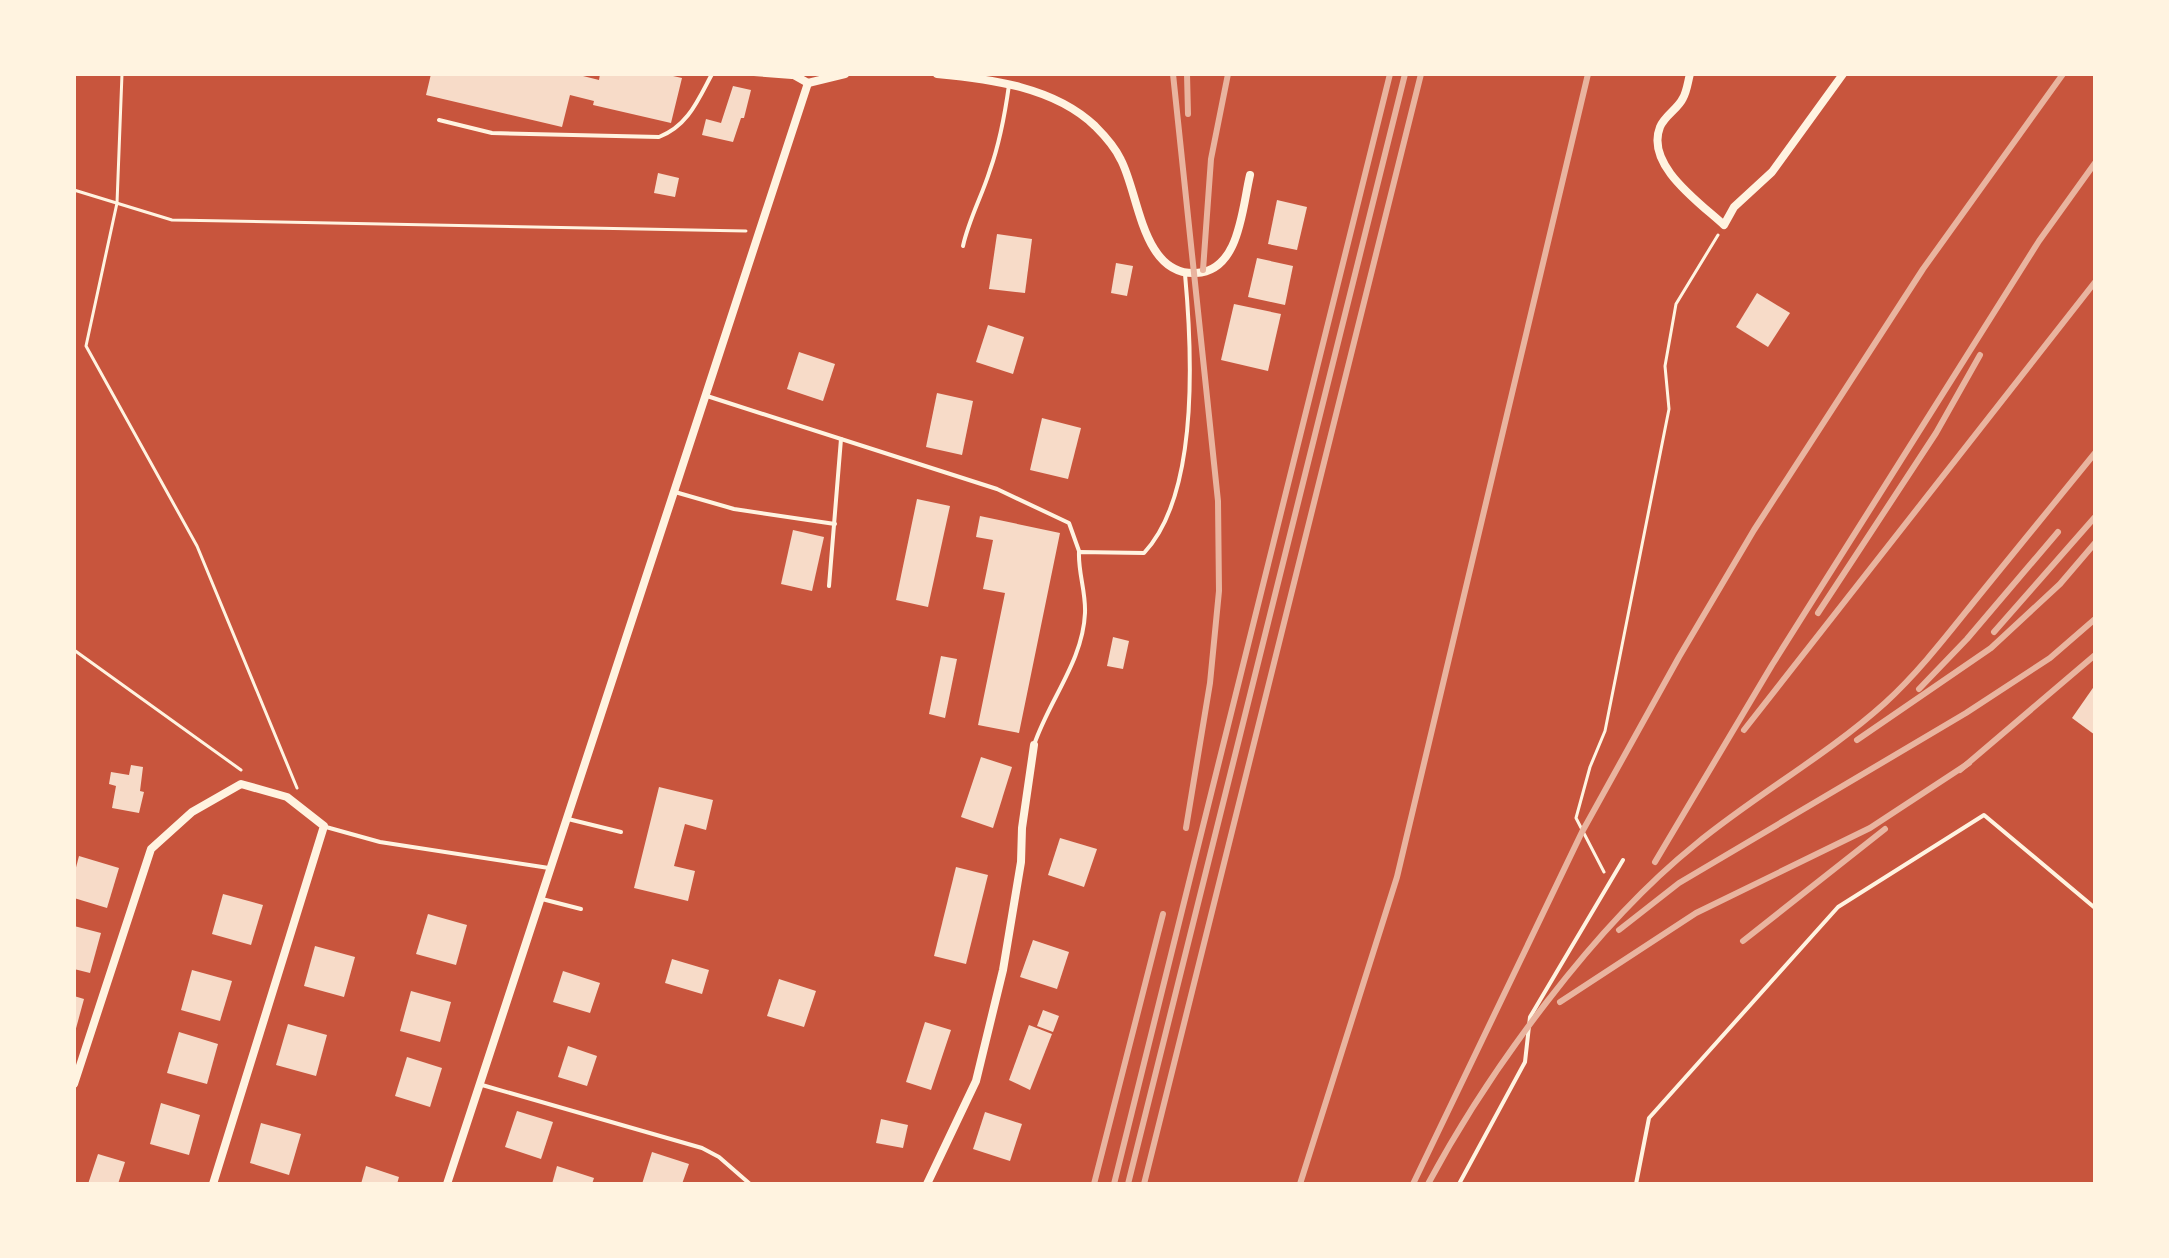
<svg xmlns="http://www.w3.org/2000/svg" width="2169" height="1258" font-family="Inter,sans-serif">
<style>
.building{fill:#f7dbc8}
.lines{fill:none;stroke-linecap:round;stroke-linejoin:round}
.path{stroke:#fff3e0;stroke-width:3}
.service{stroke:#fff3e0;stroke-width:4}
.minor{stroke:#fff3e0;stroke-width:8}
.rail{stroke:#e9b49f;stroke-width:6}
</style>
<rect width="100%" height="100%" fill="#c8553d"/>
<!-- building -->
<g class="building">
<polygon points="431,74 575,74 599,80 600,74 664,74 682,78 671,123 593,105 594,101 570,95 562,127 426,95"/>
<polygon points="733,86 751,90 744,118 741,118 733,142 702,135 706,119 721,123"/>
<polygon points="658,173 679,178 675,197 654,193"/>
<polygon points="1277,200 1307,207 1297,250 1268,244"/>
<polygon points="997,234 1032,239 1025,293 989,289"/>
<polygon points="1257,258 1293,266 1285,305 1248,297"/>
<polygon points="1116,263 1133,266 1127,296 1111,293"/>
<polygon points="1757,293 1790,313 1768,347 1736,327"/>
<polygon points="1234,304 1281,314 1268,371 1221,360"/>
<polygon points="988,325 1024,337 1013,374 976,362"/>
<polygon points="799,352 835,364 823,401 787,389"/>
<polygon points="937,393 973,401 962,455 926,447"/>
<polygon points="1042,418 1081,428 1068,479 1030,470"/>
<polygon points="917,499 950,506 928,607 896,600"/>
<polygon points="980,516 1060,533 1019,733 978,725 1005,593 983,589 993,540 976,537"/>
<polygon points="793,530 824,537 812,591 781,584"/>
<polygon points="1113,637 1129,641 1123,669 1107,666"/>
<polygon points="941,656 957,659 945,718 929,714"/>
<polygon points="2095,685 2095,735 2072,718"/>
<polygon points="981,757 1012,767 993,828 961,817"/>
<polygon points="131,765 143,767 140,791 144,792 139,813 112,808 116,786 109,784 111,772 129,775"/>
<polygon points="659,787 713,800 706,830 685,824 674,866 695,871 688,901 634,888"/>
<polygon points="1060,838 1097,849 1084,887 1048,875"/>
<polygon points="79,856 119,868 107,908 74,898 74,875"/>
<polygon points="956,867 988,875 966,964 934,956"/>
<polygon points="223,894 263,905 251,945 212,934"/>
<polygon points="428,914 467,925 456,965 416,954"/>
<polygon points="74,926 101,933 90,973 74,969"/>
<polygon points="1033,940 1069,952 1057,989 1020,977"/>
<polygon points="315,946 355,957 344,997 304,986"/>
<polygon points="672,959 709,970 702,994 665,983"/>
<polygon points="192,970 232,981 220,1021 181,1010"/>
<polygon points="563,971 600,983 590,1013 553,1002"/>
<polygon points="779,979 816,991 804,1027 767,1016"/>
<polygon points="411,991 451,1002 440,1042 400,1031"/>
<polygon points="74,996 84,999 75,1032 74,1032"/>
<polygon points="1043,1010 1059,1016 1053,1032 1037,1026"/>
<polygon points="925,1022 951,1030 931,1090 906,1082"/>
<polygon points="288,1024 327,1035 316,1076 276,1065"/>
<polygon points="1029,1025 1052,1034 1030,1090 1009,1080"/>
<polygon points="179,1032 218,1044 207,1084 167,1073"/>
<polygon points="568,1046 597,1056 587,1086 558,1077"/>
<polygon points="407,1057 442,1068 430,1107 395,1096"/>
<polygon points="161,1103 200,1115 189,1155 150,1144"/>
<polygon points="517,1111 553,1122 541,1159 505,1147"/>
<polygon points="985,1112 1022,1124 1010,1161 973,1149"/>
<polygon points="881,1119 908,1125 903,1148 876,1143"/>
<polygon points="261,1123 301,1134 289,1175 250,1163"/>
<polygon points="652,1152 689,1164 682,1184 642,1184"/>
<polygon points="98,1154 125,1162 118,1184 88,1184"/>
<polygon points="366,1166 399,1177 397,1184 361,1184"/>
<polygon points="557,1166 594,1178 592,1184 552,1184"/>
</g>
<g class="lines">
<!-- path -->
<g class="path">
<polyline points="122,74 117,203 86,346 197,546 297,788"/>
<polyline points="74,190 172,220 746,231"/>
<polyline points="74,650 241,770"/>
<polyline points="1604,872 1576,818 1590,767 1605,731 1669,409 1665,366 1676,304 1718,235"/>
</g>
<!-- service -->
<g class="service">
<polyline points="754,74 792,77"/>
<path d="M439,120L492,133L659,137C688,126 698,100 712,74"/>
<path d="M963,246C969,219 982,196 990,170C1000,142 1005,114 1009,85"/>
<polyline points="707,396 997,489 1069,523 1079,551"/>
<polyline points="675,492 734,509 835,524"/>
<polyline points="829,586 841,439"/>
<path d="M1034,745C1049,700 1083,661 1085,613C1086,592 1078,572 1079,552L1144,553C1200,493 1192,350 1185,274"/>
<polyline points="568,819 621,832"/>
<polyline points="326,827 380,842 549,868"/>
<polyline points="542,899 581,909"/>
<polyline points="482,1085 702,1148 719,1157 750,1184"/>
<polyline points="1459,1184 1525,1062 1530,1017 1623,860"/>
<polyline points="1636,1184 1649,1118 1838,907 1984,815 2095,908"/>
</g>
<!-- minor -->
<g class="minor">
<polyline points="792,74 808,83"/>
<path d="M937,74C991,79 1054,87 1095,126C1104,135 1116,149 1121,160C1139,194 1142,276 1196,273C1240,271 1242,208 1250,175"/>
<path d="M1690,74C1688,81 1687,91 1683,98C1678,109 1665,115 1660,127C1645,165 1699,202 1724,225L1734,207L1772,172L1843,74"/>
<polyline points="808,83 845,74"/>
<polyline points="74,1084 151,849 192,812 241,784 287,797 324,826 213,1184"/>
<polyline points="447,1184 808,83"/>
<polyline points="927,1184 976,1081 1003,970 1021,862 1022,828 1034,745"/>
</g>
<!-- rail -->
<g class="rail">
<polyline points="1173,74 1218,501 1219,591 1210,683 1186,828"/>
<polyline points="1187,74 1188,114"/>
<polyline points="1203,270 1211,159 1228,74"/>
<polyline points="1818,613 1936,433 1980,355"/>
<polyline points="1994,632 2095,517"/>
<polyline points="1919,689 1967,639 2058,532"/>
<polyline points="1744,730 2095,282"/>
<polyline points="1857,740 1991,648 2060,584 2095,543"/>
<polyline points="1960,770 2095,655"/>
<polyline points="1655,862 1772,665 2039,241 2095,163"/>
<polyline points="1619,930 1679,883 1966,713 2050,658 2095,619"/>
<polyline points="1743,941 1885,829"/>
<polyline points="1560,1002 1696,913 1870,828 1969,763"/>
<polyline points="1094,1184 1163,914"/>
<polyline points="1114,1184 1390,74"/>
<polyline points="1128,1184 1405,74"/>
<polyline points="1144,1184 1421,74"/>
<polyline points="1300,1184 1397,877 1588,74"/>
<polyline points="1413,1184 1582,832 1679,657 1754,530 1923,269 2063,74"/>
<path d="M1428,1184C1489,1070 1595,925 1696,844C1757,794 1826,756 1885,703C1919,672 1948,634 1977,598C2016,550 2056,501 2095,453"/>
</g>
</g>
<!-- border -->
<rect width="2169" height="1258" fill="none" stroke="#fff3e0" stroke-width="152"/>
</svg>
